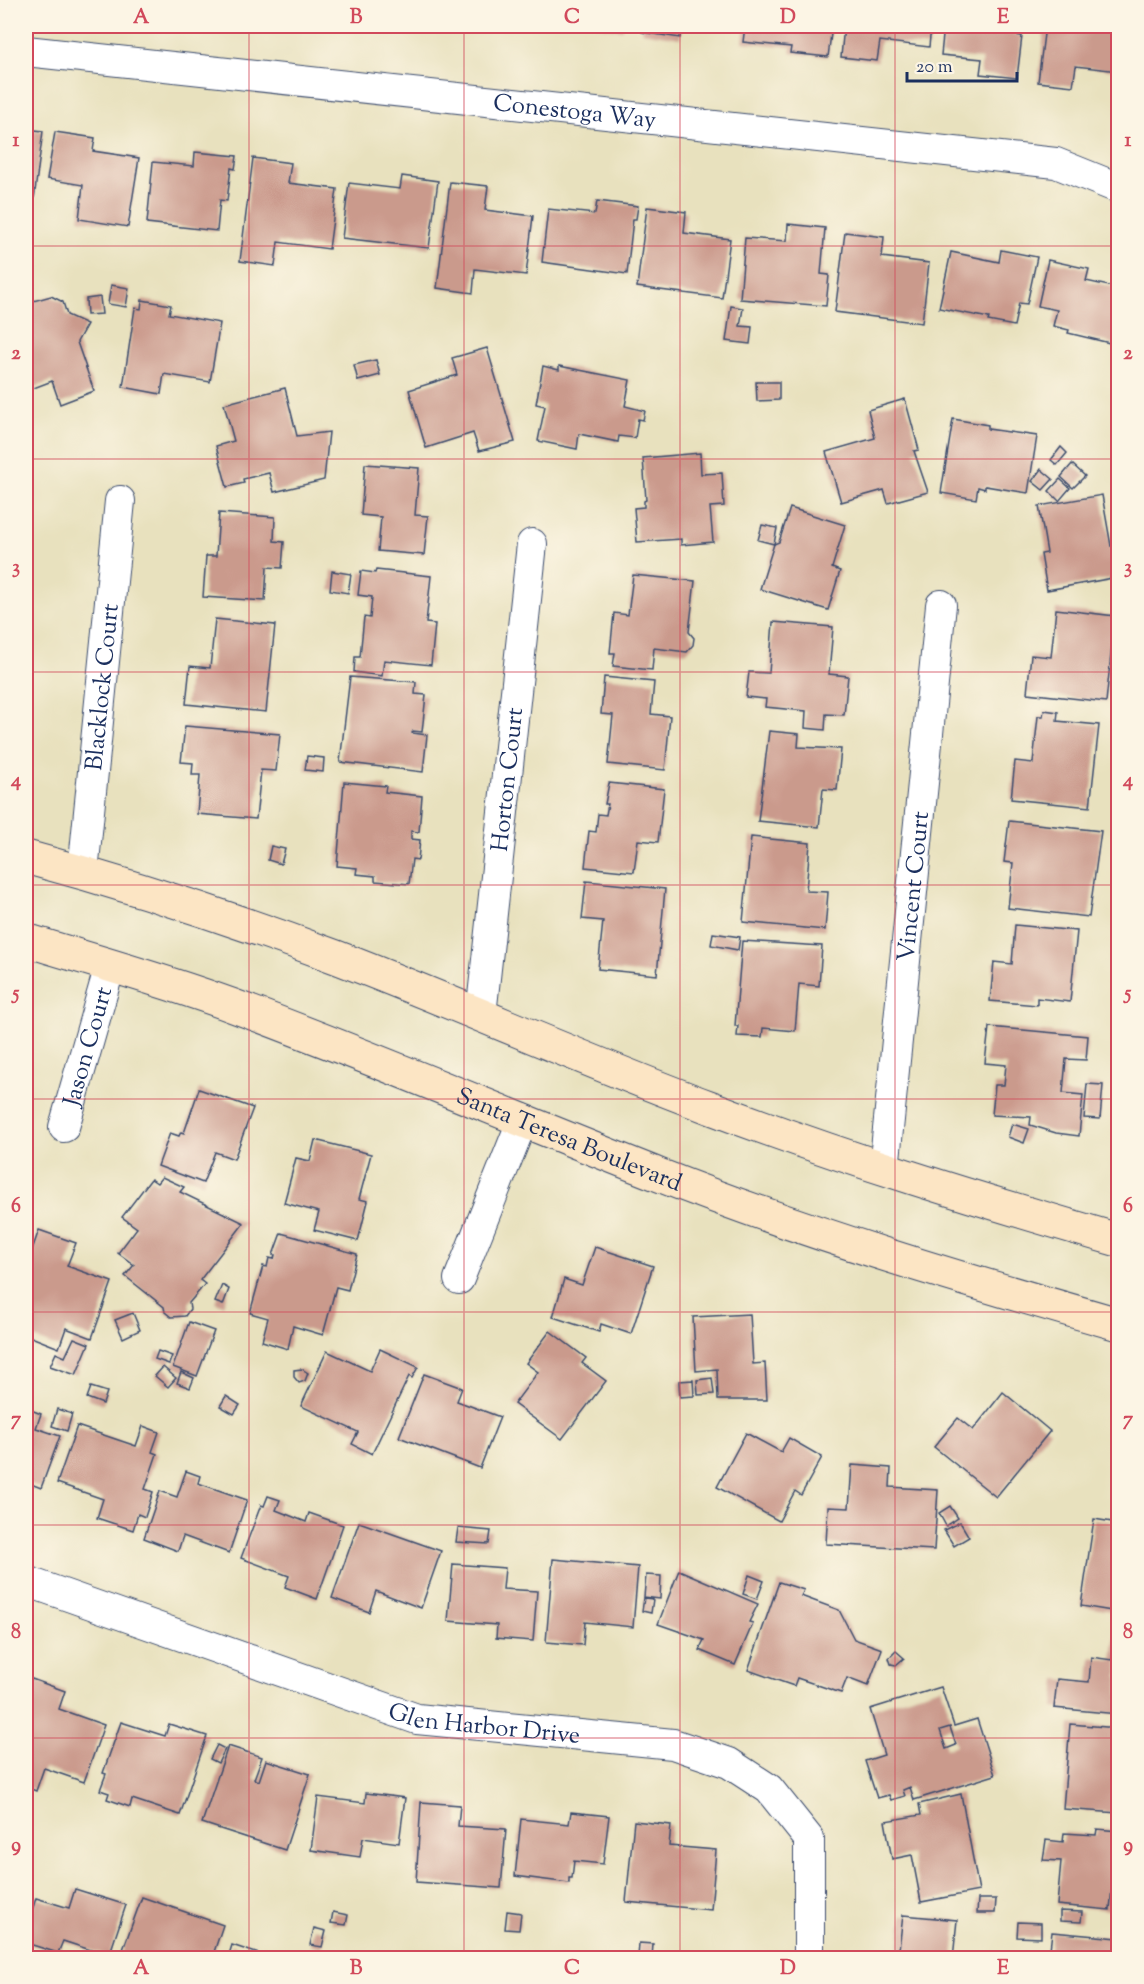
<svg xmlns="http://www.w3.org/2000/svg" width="1144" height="1984" font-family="'Sorts Mill Goudy',serif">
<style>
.building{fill:#ca9a8c;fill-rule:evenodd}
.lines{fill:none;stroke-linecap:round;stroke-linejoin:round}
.minor-casing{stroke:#3a4a6c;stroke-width:32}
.secondary-casing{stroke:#3a4a6c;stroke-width:35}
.minor{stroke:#fff;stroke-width:30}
.secondary{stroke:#fce5c4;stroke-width:33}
.grid{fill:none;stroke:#d1495b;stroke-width:1.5;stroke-opacity:0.55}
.labels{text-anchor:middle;stroke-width:4.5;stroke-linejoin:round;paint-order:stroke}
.street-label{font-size:24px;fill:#1b2f5e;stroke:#fcf5e5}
.neatline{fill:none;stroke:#d1495b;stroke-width:2}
.grid-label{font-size:20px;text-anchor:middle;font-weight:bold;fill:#d1495b}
</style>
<rect width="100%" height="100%" fill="#fcf5e5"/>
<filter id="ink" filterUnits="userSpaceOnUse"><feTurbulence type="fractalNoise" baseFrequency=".0167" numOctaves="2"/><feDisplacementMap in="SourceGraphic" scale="12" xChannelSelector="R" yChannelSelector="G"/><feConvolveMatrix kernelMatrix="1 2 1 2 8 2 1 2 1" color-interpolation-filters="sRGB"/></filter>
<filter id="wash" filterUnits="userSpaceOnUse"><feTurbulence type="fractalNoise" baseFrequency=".008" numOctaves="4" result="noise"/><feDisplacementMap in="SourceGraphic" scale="24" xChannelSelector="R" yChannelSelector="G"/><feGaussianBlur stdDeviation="1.35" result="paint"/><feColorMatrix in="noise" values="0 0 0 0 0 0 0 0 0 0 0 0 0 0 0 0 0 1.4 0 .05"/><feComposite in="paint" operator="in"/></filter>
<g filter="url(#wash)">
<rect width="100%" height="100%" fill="#e8e1be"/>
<g id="blocks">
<!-- building -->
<g class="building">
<polygon points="596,26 623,26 623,30"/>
<polygon points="642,26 682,26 680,38 642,32"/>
<polygon points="745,26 832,26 828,57 790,53 791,47 743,42"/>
<polygon points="844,26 931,26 929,47 880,41 877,61 841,57"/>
<polygon points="944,26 1015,26 1014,35 1022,36 1017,78 980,74 982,59 941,55"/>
<polygon points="1045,26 1118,26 1118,71 1076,66 1073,86 1038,82"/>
<polygon points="26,129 43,131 32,214 26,213"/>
<polygon points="55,132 95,138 93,151 139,158 128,227 79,219 83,185 47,179"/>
<polygon points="195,152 237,156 235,169 231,168 227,201 220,200 217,231 147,223 153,162 194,166"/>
<polygon points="253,158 291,163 288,183 337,189 329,249 278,242 275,266 240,261"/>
<polygon points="402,176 438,181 429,248 342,238 349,183 400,189"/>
<polygon points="450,182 488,186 485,210 533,216 526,275 475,269 473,293 437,288"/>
<polygon points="597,201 638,206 636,219 633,219 627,274 542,262 548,209 595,214"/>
<polygon points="647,207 686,212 684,233 730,239 722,298 637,287"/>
<polygon points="788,224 825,228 821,274 829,275 826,306 740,299 745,238 787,241"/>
<polygon points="845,232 884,237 882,257 929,263 922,323 835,312"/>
<polygon points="1001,250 1037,257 1027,304 1019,303 1014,326 988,321 989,318 939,308 951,252 999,262"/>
<polygon points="1048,260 1089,269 1086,281 1118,288 1118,345 1068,333 1069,330 1053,326 1057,310 1038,306"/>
<polygon points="111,285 129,288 126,307 108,304"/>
<polygon points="51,296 63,302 67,315 87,324 77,342 94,391 60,404 52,381 26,391 26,303"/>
<polygon points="100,297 102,314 87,315 86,299"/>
<polygon points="142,300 171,305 169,314 220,323 210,382 164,374 161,394 123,387 135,308 141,309"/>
<polygon points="731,306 743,308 740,326 752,327 750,344 726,341"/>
<polygon points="487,348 515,442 479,451 473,433 426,448 409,390 457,375 452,358"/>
<polygon points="376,360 380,375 358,381 354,365"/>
<polygon points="543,366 559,370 559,366 630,380 625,406 645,411 643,420 638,419 635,438 619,436 618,442 579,434 577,449 538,441 545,406 536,404"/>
<polygon points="756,382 779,382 779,400 757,401"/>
<polygon points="285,388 297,436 329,432 324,480 274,492 269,473 243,479 244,483 227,487 216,446 234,441 224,404"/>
<polygon points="905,399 919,450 914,451 928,492 888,503 884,490 841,502 826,452 875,438 868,410"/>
<polygon points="953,419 988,425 988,429 1037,436 1028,493 985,486 985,489 978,487 976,499 941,493"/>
<polygon points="1061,447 1067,453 1057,465 1051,460"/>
<polygon points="700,453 701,474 722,473 724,506 710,507 713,542 681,545 681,539 637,542 634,508 644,507 644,501 646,500 643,458"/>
<polygon points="365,464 419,468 415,515 428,516 424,555 378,551 381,517 361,515"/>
<polygon points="1072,464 1085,476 1073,488 1061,477"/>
<polygon points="1041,469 1053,479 1043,490 1032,481"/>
<polygon points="1060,479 1070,488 1059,501 1049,491"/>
<polygon points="1102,495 1111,546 1118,544 1118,577 1047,590 1041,554 1047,553 1039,506"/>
<polygon points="790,508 845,525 832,568 840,571 828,610 760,589 774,544 779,542"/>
<polygon points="219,513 275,517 274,541 284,542 282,568 267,567 265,601 203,597 206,556 216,556"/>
<polygon points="762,525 777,528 774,544 758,540"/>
<polygon points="376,570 431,576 426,623 435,624 431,665 384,660 382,676 354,672 355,657 360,657 364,617 370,618 372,597 358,595 361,571 375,573"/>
<polygon points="332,571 351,574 348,593 330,590"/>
<polygon points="633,575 695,581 689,632 694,638 693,645 687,652 654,648 652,670 613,666 615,653 610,653 614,613 628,615"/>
<polygon points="1056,609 1115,616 1106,702 1027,693 1031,655 1051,657"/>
<polygon points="215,619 275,625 266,712 186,704 190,666 210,668"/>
<polygon points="773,622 833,627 829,674 848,676 844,715 826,714 825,730 805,728 806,711 765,707 766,699 746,697 749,672 769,673"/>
<polygon points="350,677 416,682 415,694 426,695 422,732 413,731 412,733 427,735 423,772 340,762"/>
<polygon points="604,677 654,682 651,714 670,716 665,770 608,764 613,715 601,714"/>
<polygon points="1044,710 1058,712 1057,721 1099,725 1090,807 1011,799 1015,761 1033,763 1038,716 1043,716"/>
<polygon points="185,726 280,734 276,771 261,770 256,819 197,814 200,775 192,775 193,763 181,762"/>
<polygon points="769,731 799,734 798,747 841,749 837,790 823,789 819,827 758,821"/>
<polygon points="307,756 324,758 323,772 305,770"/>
<polygon points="344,782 386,786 385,792 422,796 419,832 411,831 411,839 420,840 418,860 412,859 409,884 375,881 375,876 356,874 357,868 337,866"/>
<polygon points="609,783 664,789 658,842 638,840 634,872 585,867 589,831 596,832 598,814 606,815 608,804 605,804"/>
<polygon points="1009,821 1101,831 1089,917 1008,908 1013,863 1004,862"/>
<polygon points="751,837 810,843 806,891 828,892 825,930 743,922"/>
<polygon points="271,846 285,849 281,864 268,860"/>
<polygon points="586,881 665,889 657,975 598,969 603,921 582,919"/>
<polygon points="1015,925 1077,931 1070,1002 1037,998 1037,1005 990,1001 994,962 1012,964"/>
<polygon points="713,933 740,937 738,950 711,945"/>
<polygon points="742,941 822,946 819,986 799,984 795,1031 763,1028 762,1037 737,1036 738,1026 735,1026"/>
<polygon points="989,1027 1088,1036 1086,1060 1066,1059 1063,1093 1083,1095 1079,1136 1056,1133 1030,1125 1031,1117 992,1115 995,1085 1004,1085 1006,1065 985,1063"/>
<polygon points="1087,1084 1103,1085 1100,1119 1084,1118"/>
<polygon points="199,1089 253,1108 234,1159 215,1152 203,1183 158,1166 170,1133 179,1136 181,1132 184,1133"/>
<polygon points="1012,1124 1029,1129 1024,1143 1008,1137"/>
<polygon points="315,1140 371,1154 359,1199 368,1201 358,1241 314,1230 319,1212 284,1203 296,1158 310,1161"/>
<polygon points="162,1177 184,1187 180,1192 244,1223 200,1280 205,1284 189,1303 190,1309 185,1316 171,1317 165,1312 164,1307 125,1276 134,1265 118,1253 137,1228 122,1217 151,1179 157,1183"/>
<polygon points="39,1230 76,1243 67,1266 112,1282 92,1338 66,1328 59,1348 26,1335 26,1267"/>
<polygon points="281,1233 357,1254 348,1290 336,1287 323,1335 293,1326 288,1349 262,1341 268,1318 250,1313 263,1266 267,1267 269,1258 274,1259 275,1255 273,1255"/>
<polygon points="595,1247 653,1266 631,1334 601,1324 599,1332 553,1317 564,1279 582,1285"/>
<polygon points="222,1285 229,1289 223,1305 215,1302"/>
<polygon points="133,1313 140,1330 123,1338 115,1320"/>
<polygon points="750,1314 753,1364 765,1363 767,1400 718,1400 717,1369 696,1371 693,1317"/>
<polygon points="189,1322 214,1331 197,1376 173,1367"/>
<polygon points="550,1331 586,1358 582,1363 606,1381 562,1439 514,1404 538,1372 526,1363"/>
<polygon points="74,1338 89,1344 76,1375 50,1366 56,1353 65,1357"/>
<polygon points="380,1349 418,1367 412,1378 409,1376 372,1454 352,1444 358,1432 301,1406 327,1351 370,1371"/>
<polygon points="158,1351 172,1356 169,1364 155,1359"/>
<polygon points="163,1367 176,1378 168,1387 155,1376"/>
<polygon points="302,1369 308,1373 305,1381 299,1383 294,1377 294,1370"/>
<polygon points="181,1372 194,1378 190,1388 177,1383"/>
<polygon points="424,1374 462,1388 457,1401 500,1417 480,1468 399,1437"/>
<polygon points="712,1378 714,1394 698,1395 697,1380"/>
<polygon points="693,1380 694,1396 680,1397 679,1381"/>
<polygon points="91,1387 107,1392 103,1404 87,1398"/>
<polygon points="1003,1392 1050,1431 996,1497 934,1447 958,1418 973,1430"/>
<polygon points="226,1396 240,1405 234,1414 220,1406"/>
<polygon points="26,1408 41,1414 36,1428 60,1436 41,1488 26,1482"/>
<polygon points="57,1409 72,1414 67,1431 52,1426"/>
<polygon points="77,1426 136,1446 143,1426 159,1432 152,1452 157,1454 145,1489 153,1492 145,1517 138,1514 133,1530 97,1518 103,1499 57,1483"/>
<polygon points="746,1433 781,1452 789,1438 822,1457 801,1495 795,1491 779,1521 717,1487"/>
<polygon points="852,1465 891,1468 890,1487 938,1490 934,1550 826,1544 828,1507 849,1508"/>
<polygon points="186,1471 200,1476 198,1483 247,1500 229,1553 183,1536 178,1551 144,1538 160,1491 177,1497"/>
<polygon points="268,1496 280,1500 276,1510 306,1522 309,1513 343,1525 317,1599 285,1587 289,1576 241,1558 261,1505 264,1506"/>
<polygon points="950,1506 958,1518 946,1526 939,1513"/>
<polygon points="1094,1519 1118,1523 1118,1612 1081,1606"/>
<polygon points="359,1522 441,1551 421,1608 376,1591 369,1612 332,1598"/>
<polygon points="960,1522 969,1537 954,1546 944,1530"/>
<polygon points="458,1528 491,1531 489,1544 456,1542"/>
<polygon points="553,1559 638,1567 633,1627 585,1622 583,1645 546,1642"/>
<polygon points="453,1564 505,1568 503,1589 537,1591 533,1641 496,1638 497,1625 448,1621"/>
<polygon points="679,1570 758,1604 749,1622 753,1623 735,1665 699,1650 704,1640 658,1624"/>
<polygon points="646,1575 661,1576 660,1599 644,1597"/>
<polygon points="749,1575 764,1581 757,1599 743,1594"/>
<polygon points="779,1582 804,1590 801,1596 839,1610 854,1639 882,1649 868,1686 847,1678 841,1693 797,1678 794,1686 748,1670"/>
<polygon points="644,1598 653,1599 651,1613 642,1611"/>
<polygon points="1116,1625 1118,1626 1118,1714 1054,1708 1057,1679 1089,1682 1091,1657 1112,1660"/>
<polygon points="896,1651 904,1658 896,1665 891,1664 889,1658"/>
<polygon points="29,1678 65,1691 59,1709 104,1725 84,1782 44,1768 36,1791 26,1787 26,1688"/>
<path d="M941,1687L954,1726L977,1719L995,1775L914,1800L910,1787L903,1790L905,1796L891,1800L889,1795L877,1798L865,1761L884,1755L870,1709ZM950,1727L956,1745L946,1749L940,1730Z"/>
<polygon points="121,1722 165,1736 169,1724 207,1736 180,1815 132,1799 130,1807 107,1799 109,1793 100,1790 106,1774 103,1773"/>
<polygon points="1070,1724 1118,1728 1118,1813 1063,1809"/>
<polygon points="217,1745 225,1749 218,1763 210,1759"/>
<polygon points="228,1746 262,1757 254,1779 259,1781 266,1760 310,1774 285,1850 202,1823"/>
<polygon points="366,1793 405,1798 399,1843 363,1838 360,1857 311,1850 318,1797 365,1803"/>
<polygon points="961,1794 979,1891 921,1902 912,1855 892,1859 885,1821 921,1815 919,1804"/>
<polygon points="421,1802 460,1805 458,1826 506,1829 501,1888 416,1882"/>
<polygon points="571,1812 609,1816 603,1864 574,1861 572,1878 569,1878 569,1883 515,1876 521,1819 569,1824"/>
<polygon points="634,1821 671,1825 669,1846 716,1850 711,1910 626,1902"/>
<polygon points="1097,1829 1118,1831 1118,1866 1114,1865 1110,1910 1057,1905 1061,1861 1043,1860 1046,1840 1063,1842 1064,1833 1096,1835"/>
<polygon points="75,1889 126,1905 109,1956 63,1941 58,1953 26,1943 26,1930 36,1898 69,1908"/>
<polygon points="142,1897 223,1925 212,1958 133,1958 121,1955"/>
<polygon points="978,1899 996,1899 995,1913 977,1913"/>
<polygon points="507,1911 521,1913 519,1930 505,1929"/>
<polygon points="1060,1911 1082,1912 1081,1922 1060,1921"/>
<polygon points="333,1912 348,1915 346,1925 331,1923"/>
<polygon points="903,1915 957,1920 953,1958 898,1958"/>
<polygon points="1018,1922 1041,1923 1041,1938 1017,1937"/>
<polygon points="314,1928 326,1931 322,1947 310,1945"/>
<polygon points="1052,1932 1118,1938 1118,1958 1049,1958"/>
<polygon points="639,1943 653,1944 652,1958 638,1958"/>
<polygon points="232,1945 262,1955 276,1958 228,1958"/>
<polygon points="332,1955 347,1957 347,1958 332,1958"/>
</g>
</g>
</g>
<g filter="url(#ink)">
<use href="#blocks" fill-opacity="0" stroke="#3a4a6c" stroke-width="1.5"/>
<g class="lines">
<!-- minor casing -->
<g class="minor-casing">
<g id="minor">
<path id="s1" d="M26,51L1056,163L1118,188"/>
<path id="s2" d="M83,872L120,501"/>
<path id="s3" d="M481,1015L532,544"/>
<path id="s4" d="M64,1127L110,966"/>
<path id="s5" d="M884,1169L941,605"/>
<polyline points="459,1279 523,1119"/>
<path id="s6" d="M26,1581L417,1719L673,1744L729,1763L769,1789L809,1839V1958"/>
</g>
</g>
<!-- secondary casing -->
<g class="secondary-casing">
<g id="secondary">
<path d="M26,857C130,885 234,919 336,957C461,1005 583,1060 709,1107C843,1158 980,1200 1118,1240"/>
<path id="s7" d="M26,940C94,961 164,980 231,1005C375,1058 516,1119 659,1175C809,1234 964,1280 1118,1324"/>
</g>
</g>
<!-- minor -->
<use href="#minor" class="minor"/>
<!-- secondary -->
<use href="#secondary" class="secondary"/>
</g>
</g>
<!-- grid -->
<path class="grid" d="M249,26V1958M464,26V1958M680,26V1958M895,26V1958M26,246H1118M26,459H1118M26,672H1118M26,885H1118M26,1099H1118M26,1312H1118M26,1525H1118M26,1738H1118"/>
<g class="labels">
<!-- street labels -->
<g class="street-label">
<text dy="8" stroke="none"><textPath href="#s1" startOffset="552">Conestoga Way</textPath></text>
<text dy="8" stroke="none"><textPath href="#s2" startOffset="186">Blacklock Court</textPath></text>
<text dy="8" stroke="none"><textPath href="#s3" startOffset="237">Horton Court</textPath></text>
<text dy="8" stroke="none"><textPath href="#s5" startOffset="284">Vincent Court</textPath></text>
<text dy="8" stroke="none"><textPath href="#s4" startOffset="84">Jason Court</textPath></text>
<text dy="8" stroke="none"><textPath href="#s7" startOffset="579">Santa Teresa Boulevard</textPath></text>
<text dy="8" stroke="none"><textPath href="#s6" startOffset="482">Glen Harbor Drive</textPath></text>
</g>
</g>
<!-- margin -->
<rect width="1144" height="1984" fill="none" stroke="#fcf5e5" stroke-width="66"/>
<!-- scale -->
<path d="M907 72v9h110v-9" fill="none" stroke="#1b2f5e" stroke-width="3"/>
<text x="916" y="72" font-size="18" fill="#1b2f5e" stroke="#fcf5e5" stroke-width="4.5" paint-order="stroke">20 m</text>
<rect x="33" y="33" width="1078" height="1918" class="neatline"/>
<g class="grid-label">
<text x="141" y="23">A</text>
<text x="356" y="23">B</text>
<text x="572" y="23">C</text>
<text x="788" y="23">D</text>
<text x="1003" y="23">E</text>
<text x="16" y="146">1</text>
<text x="1128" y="146">1</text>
<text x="16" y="359">2</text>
<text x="1128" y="359">2</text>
<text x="16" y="573">3</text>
<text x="1128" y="573">3</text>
<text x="16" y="786">4</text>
<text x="1128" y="786">4</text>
<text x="16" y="999">5</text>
<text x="1128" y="999">5</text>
<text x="16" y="1212">6</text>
<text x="1128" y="1212">6</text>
<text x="16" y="1425">7</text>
<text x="1128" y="1425">7</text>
<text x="16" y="1638">8</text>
<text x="1128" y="1638">8</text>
<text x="16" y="1851">9</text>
<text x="1128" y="1851">9</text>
<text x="141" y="1974">A</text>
<text x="356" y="1974">B</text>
<text x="572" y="1974">C</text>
<text x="788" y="1974">D</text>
<text x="1003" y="1974">E</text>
</g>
</svg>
